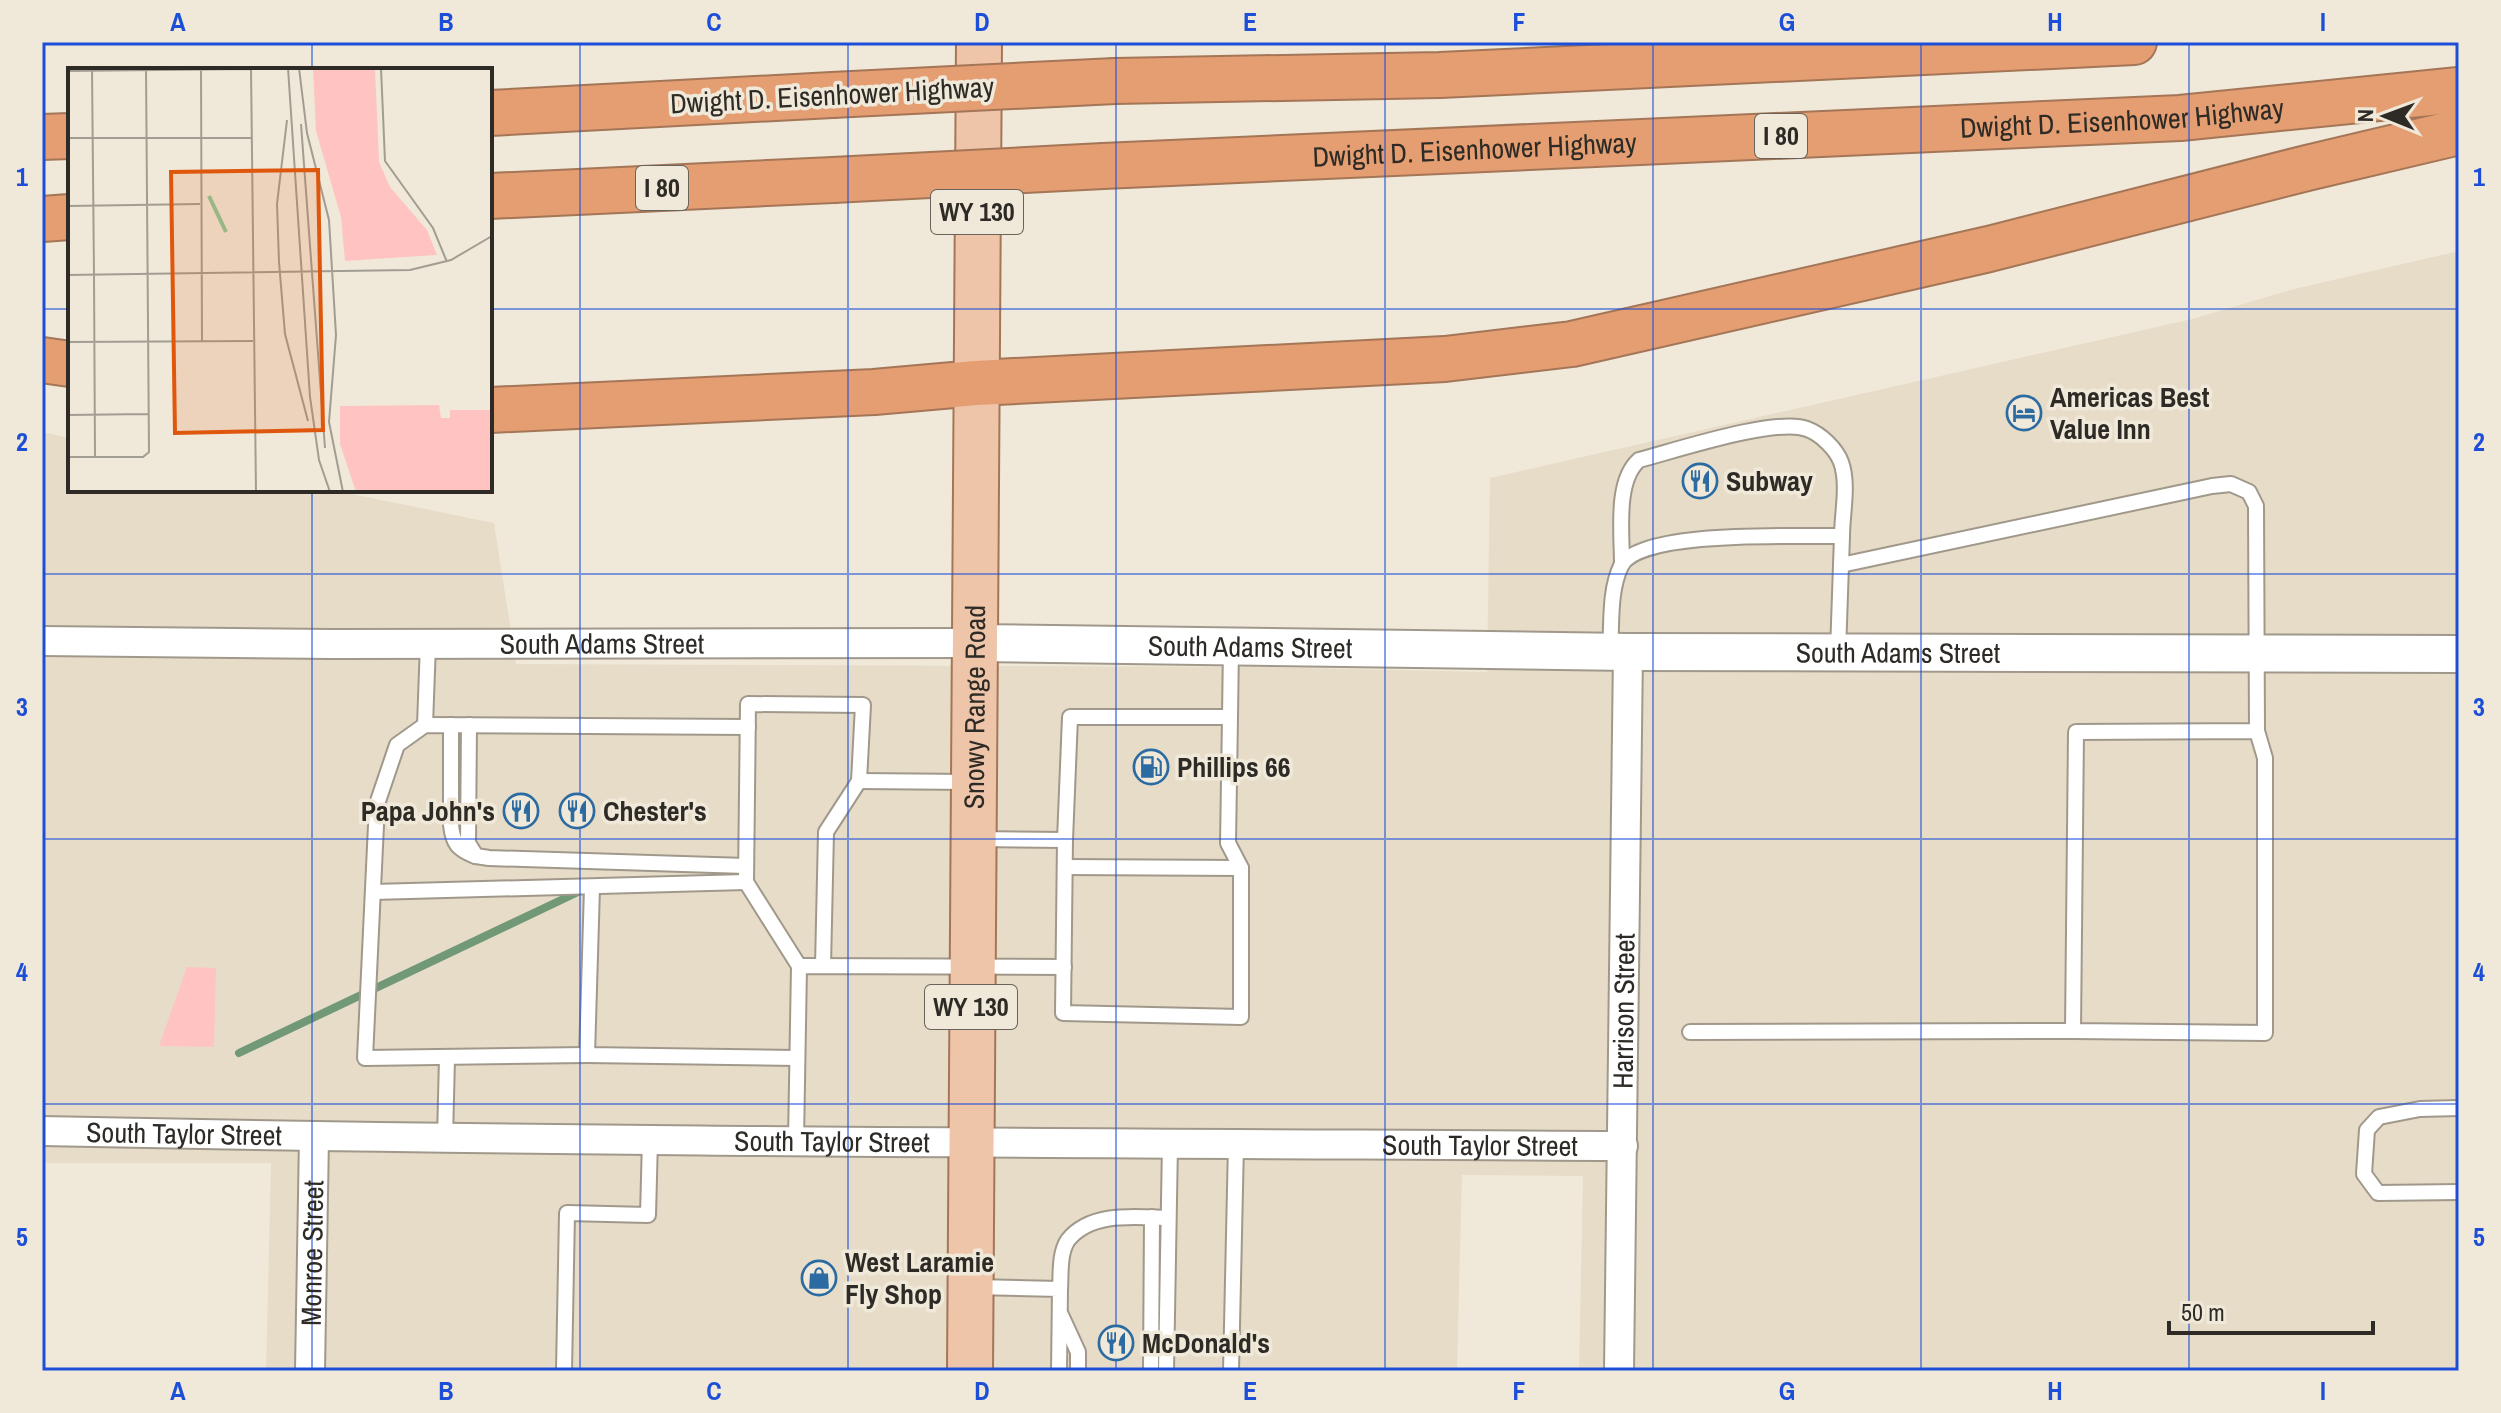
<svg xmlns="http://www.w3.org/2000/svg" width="2501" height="1413" font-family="'Archivo Narrow',sans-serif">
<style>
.built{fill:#e7dcc8}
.green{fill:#ffc4c2}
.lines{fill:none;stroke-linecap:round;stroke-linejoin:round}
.stream{stroke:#719977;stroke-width:8}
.service-casing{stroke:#a0998b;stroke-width:18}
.minor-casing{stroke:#a0998b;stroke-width:32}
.tertiary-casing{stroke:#a0998b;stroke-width:40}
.primary-casing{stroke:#a47657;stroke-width:48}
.motorway-casing{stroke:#a47657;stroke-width:48}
.service{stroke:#fff;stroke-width:14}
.minor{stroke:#fff;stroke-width:28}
.tertiary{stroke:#fff;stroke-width:36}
.primary{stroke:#efc5aa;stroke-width:44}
.motorway{stroke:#e49e72;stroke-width:44}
.motorway-bridge-casing{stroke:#a47657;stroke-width:48;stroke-linecap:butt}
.motorway-bridge{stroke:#e49e72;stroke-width:44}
.grid{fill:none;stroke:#1d4ed8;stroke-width:2;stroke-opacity:0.55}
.labels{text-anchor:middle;stroke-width:7;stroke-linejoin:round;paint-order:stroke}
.shield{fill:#f0e9da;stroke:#68645c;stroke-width:2}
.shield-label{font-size:26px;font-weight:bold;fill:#2e2b26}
.street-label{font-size:28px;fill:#2e2b26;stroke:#f0e9da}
.poi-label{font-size:28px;font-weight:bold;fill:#2e2b26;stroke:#f0e9da;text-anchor:start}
.inset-river{fill:none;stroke:#8ec89a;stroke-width:4}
.inset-road{fill:none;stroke:#a29d92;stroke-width:2}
.view{fill:#df570d;fill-opacity:0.15;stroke:#df570d;stroke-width:4}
.inset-edge{fill:none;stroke:#2e2b26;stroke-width:4}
.neatline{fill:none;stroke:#1d4ed8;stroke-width:3}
.grid-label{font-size:26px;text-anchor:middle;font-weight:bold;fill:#1d4ed8}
</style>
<rect width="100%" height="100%" fill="#f0e9da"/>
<!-- built -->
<polygon class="built" points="2459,251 2459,1371 1579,1371 1583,1176 1462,1175 1457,1371 266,1371 271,1163 42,1163 42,432 70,438 70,490 332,490 494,523 516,664 1259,667 1487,672 1490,478 2192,319 2294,289"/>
<!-- green -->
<polygon class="green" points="187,967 216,968 214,1047 159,1046"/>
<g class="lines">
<!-- stream -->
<polyline class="stream" points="239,1053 578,892"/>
<!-- service casing -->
<g class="service-casing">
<g id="service">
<path d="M1622,564C1622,533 1615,481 1639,460C1674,451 1776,417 1807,429C1821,434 1836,449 1841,462C1849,484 1842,514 1842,536"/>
<polyline points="1841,565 2212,486 2231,484 2249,492 2256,506 2257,731 2265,758 2265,1033 2073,1031 2076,732 2257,731"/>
<path d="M1610,651C1612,624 1609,591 1621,566C1639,529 1801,537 1842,536L1838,652"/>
<polyline points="425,725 428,644"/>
<path d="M451,725V825C453,844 458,849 475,856"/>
<polyline points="469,725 468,843 476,856 489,858 746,866"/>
<polyline points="859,781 971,782"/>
<polyline points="977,839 1065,840 1070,717 1230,717 1231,646"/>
<polyline points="1065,840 1063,1013 1241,1017 1241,868 1228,843 1230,717"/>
<polyline points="1065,867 1241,868"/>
<polyline points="592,888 587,1055 797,1058"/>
<polyline points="373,892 746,882"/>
<polyline points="799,966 746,882 748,704 863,705 859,781 826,832 823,966"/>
<polyline points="1690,1032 2073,1031"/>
<polyline points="587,1055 365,1058 377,804 397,745 425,725 748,727"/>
<polyline points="2459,1108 2420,1109 2379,1117 2367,1130 2364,1174 2378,1193 2459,1192"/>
<polyline points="445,1138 447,1058"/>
<polyline points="796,1141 799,966 1064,967"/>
<polyline points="975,1287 1060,1289 1059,1371"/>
<path d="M1060,1289C1061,1275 1059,1253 1068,1240C1091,1211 1136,1217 1168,1218"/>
<polyline points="1061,1315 1078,1352 1078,1371"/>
<polyline points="564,1371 567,1213 648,1215 650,1140"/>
<polyline points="1151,1371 1152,1217"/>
<polyline points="1166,1371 1170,1144"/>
<polyline points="1231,1371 1236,1144"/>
</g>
</g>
<!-- minor casing -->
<g class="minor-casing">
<g id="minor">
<path id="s1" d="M42,641L331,644L974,643"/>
<path id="s2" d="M42,1131C569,1142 1096,1143 1623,1146"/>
<path id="s3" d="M310,1371L314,1137"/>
<path id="s4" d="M1619,1371L1628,652"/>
</g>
</g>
<!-- tertiary casing -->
<g class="tertiary-casing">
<g id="tertiary">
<path id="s5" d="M974,643L1628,652L2459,654"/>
</g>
</g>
<!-- primary casing -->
<g class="primary-casing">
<g id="primary">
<path id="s6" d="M970,1371L979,42"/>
</g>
</g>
<!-- motorway casing -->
<g class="motorway-casing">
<g id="motorway">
<polyline points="1115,81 1440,75 2134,42"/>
<polyline points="490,113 832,95"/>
<polyline points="42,137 70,136"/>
<path id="s7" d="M1103,166L2180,118L2459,90"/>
<polyline points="490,196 833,180"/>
<polyline points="42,219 70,217"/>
<polyline points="42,360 70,364"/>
<polyline points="490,410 874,392 976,383 1445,359 1572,344 1989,249 2307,168 2459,132"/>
</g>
</g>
<!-- service -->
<use href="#service" class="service"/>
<!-- minor -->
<use href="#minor" class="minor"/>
<!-- tertiary -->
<use href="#tertiary" class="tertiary"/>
<!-- primary -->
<use href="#primary" class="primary"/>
<!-- motorway -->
<use href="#motorway" class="motorway"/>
<!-- motorway-bridge casing -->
<g class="motorway-bridge-casing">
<g id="motorway-bridge">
<polyline points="832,95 1115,81"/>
<polyline points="833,180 1103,166"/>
</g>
</g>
<!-- motorway-bridge -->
<use href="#motorway-bridge" class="motorway-bridge"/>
</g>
<!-- grid -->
<path class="grid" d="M312,42V70M580,42V1371M848,42V1371M1116,42V1371M1385,42V1371M1653,42V1371M1921,42V1371M2189,42V1371M42,309H70M490,309H2459M312,490V1371M42,574H2459M42,839H2459M42,1104H2459"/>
<!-- icons -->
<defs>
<g id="hotel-ring" transform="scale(1.8)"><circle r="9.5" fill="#f0e9da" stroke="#2c6ba2" stroke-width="1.5"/><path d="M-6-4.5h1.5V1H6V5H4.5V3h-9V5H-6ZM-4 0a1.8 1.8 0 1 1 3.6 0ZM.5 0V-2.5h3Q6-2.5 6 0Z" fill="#2c6ba2"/></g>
<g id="restaurant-ring" transform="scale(1.8)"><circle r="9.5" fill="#f0e9da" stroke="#2c6ba2" stroke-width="1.5"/><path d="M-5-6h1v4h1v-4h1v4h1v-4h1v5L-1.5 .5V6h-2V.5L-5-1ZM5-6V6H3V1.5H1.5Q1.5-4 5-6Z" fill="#2c6ba2"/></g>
<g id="fuel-ring" transform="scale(1.8)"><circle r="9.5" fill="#f0e9da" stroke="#2c6ba2" stroke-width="1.5"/><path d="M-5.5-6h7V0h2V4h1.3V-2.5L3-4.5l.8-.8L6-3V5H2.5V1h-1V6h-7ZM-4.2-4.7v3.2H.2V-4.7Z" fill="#2c6ba2"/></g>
<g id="shop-ring" transform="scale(1.8)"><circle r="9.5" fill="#f0e9da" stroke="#2c6ba2" stroke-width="1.5"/><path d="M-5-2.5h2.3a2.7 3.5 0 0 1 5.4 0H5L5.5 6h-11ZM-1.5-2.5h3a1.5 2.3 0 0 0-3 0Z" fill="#2c6ba2"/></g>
</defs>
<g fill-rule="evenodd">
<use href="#hotel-ring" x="2024" y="413"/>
<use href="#restaurant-ring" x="1700" y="481"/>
<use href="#fuel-ring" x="1151" y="767"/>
<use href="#restaurant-ring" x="521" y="811"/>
<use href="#restaurant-ring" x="577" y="811"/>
<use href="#shop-ring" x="819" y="1278"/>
<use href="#restaurant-ring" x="1116" y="1343"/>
</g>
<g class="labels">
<!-- shield labels -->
<g class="shield">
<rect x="1755" y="114" width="52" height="44" rx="6"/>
<rect x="636" y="166" width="52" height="44" rx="6"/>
<rect x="931" y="190" width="92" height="44" rx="6"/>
<rect x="925" y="985" width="92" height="44" rx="6"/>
</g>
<g class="shield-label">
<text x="1781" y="145">I 80</text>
<text x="662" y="197">I 80</text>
<text x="977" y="221">WY 130</text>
<text x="971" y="1016">WY 130</text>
</g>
<!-- street labels -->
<g class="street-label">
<text transform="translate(832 95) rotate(-3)" y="10">Dwight D. Eisenhower Highway</text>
<text dy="10" stroke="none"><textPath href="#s7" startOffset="1020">Dwight D. Eisenhower Highway</textPath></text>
<text dy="10" stroke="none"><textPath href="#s7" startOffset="372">Dwight D. Eisenhower Highway</textPath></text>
<text dy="10" stroke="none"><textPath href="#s1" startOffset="560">South Adams Street</textPath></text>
<text dy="10" stroke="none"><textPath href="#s5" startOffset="276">South Adams Street</textPath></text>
<text dy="10" stroke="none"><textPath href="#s5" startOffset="924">South Adams Street</textPath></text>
<text dy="10" stroke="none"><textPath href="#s6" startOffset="664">Snowy Range Road</textPath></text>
<text dy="10" stroke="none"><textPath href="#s4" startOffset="360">Harrison Street</textPath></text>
<text dy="10" stroke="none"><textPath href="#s2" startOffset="142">South Taylor Street</textPath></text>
<text dy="10" stroke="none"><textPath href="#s2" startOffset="790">South Taylor Street</textPath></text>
<text dy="10" stroke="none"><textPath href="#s2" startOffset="1438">South Taylor Street</textPath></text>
<text dy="10" stroke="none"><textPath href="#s3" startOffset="118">Monroe Street</textPath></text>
</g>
<!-- poi labels -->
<g class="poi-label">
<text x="2050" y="407">Americas Best<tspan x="2050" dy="32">Value Inn</tspan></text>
<text x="1726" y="491">Subway</text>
<text x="1177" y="777">Phillips 66</text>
<text x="495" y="821" text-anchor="end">Papa John's</text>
<text x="603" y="821">Chester's</text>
<text x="845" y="1272">West Laramie<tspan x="845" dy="32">Fly Shop</tspan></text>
<text x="1142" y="1353">McDonald's</text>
</g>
</g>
<!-- overview -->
<g transform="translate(68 68)">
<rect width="424" height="424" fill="#f0e9da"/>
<path d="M307,0L311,94L322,119L359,162L369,187L277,193L273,149L248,63L245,0ZM371,337L373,350H382V342H424V424H288L272,376V338Z" fill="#ffc4c2"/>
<path class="inset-river" d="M141,128L158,164"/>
<path class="inset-road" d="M24,0L26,207M133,0L134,273M183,0L188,424M220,0L242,329L251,392L262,424M231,0L239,65L261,152L268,267L261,354L275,424M313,0L317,93L365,160L379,194M0,3L183,1M219,52L209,136L211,194L217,266L240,353M233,56L257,380M0,70H183M0,138L132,136M0,207L342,202L383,192L424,168M26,207L27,389M0,274L185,273M0,347L80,346M0,389H75L81,384L78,0"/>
<path class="view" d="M250,102L255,362L107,365L103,104Z"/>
<rect width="424" height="424" class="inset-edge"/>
</g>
<!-- border -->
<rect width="2501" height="1413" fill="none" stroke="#f0e9da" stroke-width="88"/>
<!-- north arrow -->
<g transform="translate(2385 116) rotate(271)" stroke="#f0e9da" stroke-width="6" paint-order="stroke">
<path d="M0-6L14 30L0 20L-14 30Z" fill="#2e2b26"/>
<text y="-12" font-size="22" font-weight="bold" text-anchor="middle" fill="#2e2b26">N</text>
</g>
<!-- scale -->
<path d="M2169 1321v12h204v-12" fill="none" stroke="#2e2b26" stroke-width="4"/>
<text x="2181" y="1321" font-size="24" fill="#2e2b26" stroke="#f0e9da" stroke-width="6" paint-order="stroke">50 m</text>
<rect x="44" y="44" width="2413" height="1325" class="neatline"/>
<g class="grid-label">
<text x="178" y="31">A</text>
<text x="446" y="31">B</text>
<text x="714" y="31">C</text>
<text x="982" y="31">D</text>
<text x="1250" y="31">E</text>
<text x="1519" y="31">F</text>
<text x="1787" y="31">G</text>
<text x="2055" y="31">H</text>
<text x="2323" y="31">I</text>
<text x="22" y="186">1</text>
<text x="2479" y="186">1</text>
<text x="22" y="451">2</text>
<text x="2479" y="451">2</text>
<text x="22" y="716">3</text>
<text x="2479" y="716">3</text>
<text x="22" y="981">4</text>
<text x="2479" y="981">4</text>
<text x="22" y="1246">5</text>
<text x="2479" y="1246">5</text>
<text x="178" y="1400">A</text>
<text x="446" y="1400">B</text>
<text x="714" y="1400">C</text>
<text x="982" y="1400">D</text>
<text x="1250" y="1400">E</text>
<text x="1519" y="1400">F</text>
<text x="1787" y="1400">G</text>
<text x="2055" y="1400">H</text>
<text x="2323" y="1400">I</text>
</g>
</svg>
